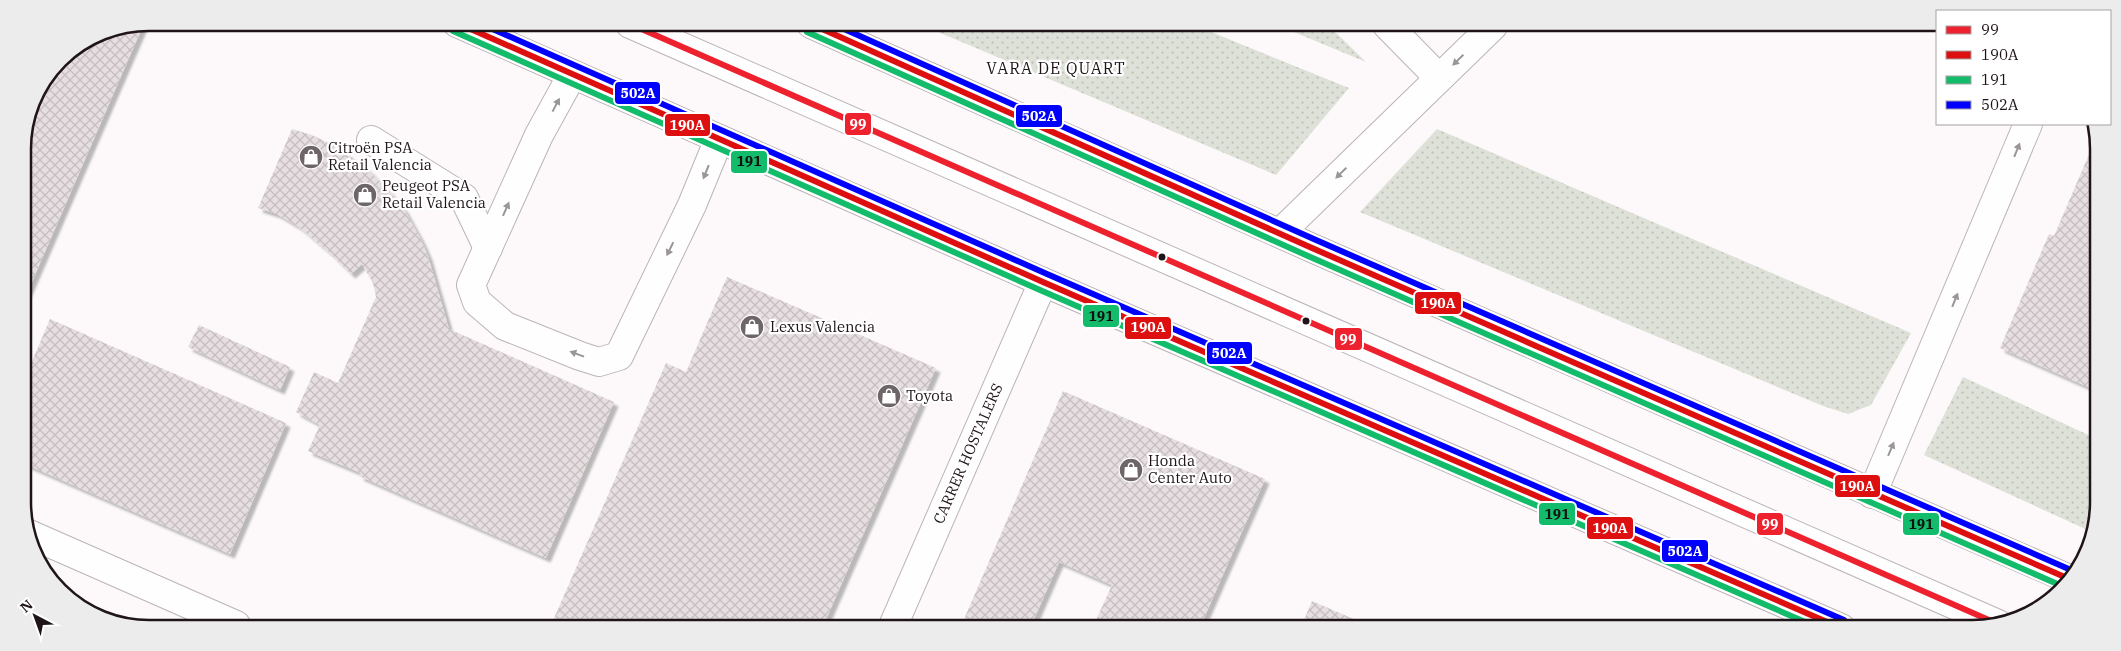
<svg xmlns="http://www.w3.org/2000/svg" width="2121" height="651" font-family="'IBM Plex Serif',serif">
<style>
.green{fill:url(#green-dots)}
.building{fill:url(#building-cross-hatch);filter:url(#shadow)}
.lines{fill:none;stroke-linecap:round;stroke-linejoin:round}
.minor-casing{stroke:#bbb4b6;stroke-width:30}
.major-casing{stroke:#bbb4b6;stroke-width:30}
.minor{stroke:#fffefe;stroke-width:28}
.major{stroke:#fffefe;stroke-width:28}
.bus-1-casing{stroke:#fff;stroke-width:10}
.bus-2-casing{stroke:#fff;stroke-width:10}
.bus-3-casing{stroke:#fff;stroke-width:10}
.bus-4-casing{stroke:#fff;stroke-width:10}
.bus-1{stroke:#ed222e;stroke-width:6}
.bus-2{stroke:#dd0f0f;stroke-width:6}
.bus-3{stroke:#13bc6a;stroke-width:6}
.bus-4{stroke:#00f;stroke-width:6}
.oneway{fill:#9a9596}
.bus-dot{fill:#1f1518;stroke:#fff;stroke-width:2}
.labels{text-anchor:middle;stroke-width:4.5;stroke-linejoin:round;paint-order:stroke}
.poi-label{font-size:15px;fill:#1f1518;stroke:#fff;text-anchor:start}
.street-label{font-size:15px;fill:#1f1518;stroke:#fff}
.neighbourhood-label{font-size:16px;letter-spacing:1px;fill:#1f1518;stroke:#fff}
.rim{fill:none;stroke:#1f1518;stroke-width:2.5}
.line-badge{stroke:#fff;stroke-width:2}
.badge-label{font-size:14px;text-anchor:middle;font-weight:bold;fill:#fff}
.pale-badge-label{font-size:14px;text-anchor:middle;font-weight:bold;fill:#111}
</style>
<defs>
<pattern id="green-dots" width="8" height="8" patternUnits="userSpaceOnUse" patternTransform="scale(1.25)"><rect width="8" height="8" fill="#dee1d7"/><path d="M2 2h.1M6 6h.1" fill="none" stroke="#bec0b8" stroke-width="1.8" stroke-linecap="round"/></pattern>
<pattern id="building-cross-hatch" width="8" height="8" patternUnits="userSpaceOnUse" patternTransform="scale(1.25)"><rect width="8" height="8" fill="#e6dee0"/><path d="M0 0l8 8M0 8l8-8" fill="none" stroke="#c5bebf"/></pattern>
<filter id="shadow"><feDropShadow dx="4.5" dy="4.5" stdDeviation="1" flood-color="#0004"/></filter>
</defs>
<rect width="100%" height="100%" fill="#fdf9fa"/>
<!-- green -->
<g class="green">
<polygon points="919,24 1194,25 1349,88 1276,175"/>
<polygon points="1277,25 1328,25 1366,62"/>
<polygon points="1437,129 1911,333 1871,405 1848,414 1823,406 1360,212"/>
<polygon points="1963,377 2095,438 2094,533 1924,455"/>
</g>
<!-- building -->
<g class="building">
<polygon points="144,23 24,300 23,141 32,100 60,59 101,32"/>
<polygon points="292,129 312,135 341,149 369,170 391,193 404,209 421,240 428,256 449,329 614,402 546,558 359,476 361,473 308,451 320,425 296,412 314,372 338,383 376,297 373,283 362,264 351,274 331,254 299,227 277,214 258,208"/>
<polygon points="2096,138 2095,330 2095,390 2000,348 2049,234 2054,236"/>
<polygon points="727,277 936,368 823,626 551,625 666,363 686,372"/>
<polygon points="50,319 286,423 230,554 25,464 24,380"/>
<polygon points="199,325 290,367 280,390 188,347"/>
<polygon points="1063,391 1265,479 1200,627 1110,626 1096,620 1112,585 1059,562 1031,626 961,626"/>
<polygon points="1312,601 1372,627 1301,627"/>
</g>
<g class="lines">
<!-- minor casing -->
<g class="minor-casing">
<g id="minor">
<polyline points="630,24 1998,624"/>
<polyline points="1387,25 1439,78"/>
<polyline points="572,75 539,135 471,285 477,302 505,326 580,356 599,362 619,356 692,205 719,139"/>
<polyline points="371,140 464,198 488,248"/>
<polyline points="1280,233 1493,26"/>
<polyline points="1872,494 2028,124"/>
<polyline points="29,534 236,625"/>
<path id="s1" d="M893,626L1043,282"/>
</g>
</g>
<!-- major casing -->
<g class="major-casing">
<g id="major">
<polyline points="457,23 1043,282 1841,628"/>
<polyline points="811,24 1312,248 2067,578"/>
</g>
</g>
<!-- minor -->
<use href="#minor" class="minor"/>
<!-- major -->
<use href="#major" class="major"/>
<!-- bus-1 casing -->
<g class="bus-1-casing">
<polyline id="bus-1" points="630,24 1998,624"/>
</g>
<!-- bus-2 casing -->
<g class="bus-2-casing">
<g id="bus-2">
<polyline points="457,23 1043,282 1841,628"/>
<polyline points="811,24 1312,248 2067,578"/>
</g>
</g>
<!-- bus-3 casing -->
<g class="bus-3-casing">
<g id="bus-3">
<polyline points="453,31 1040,290 1819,628"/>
<polyline points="807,32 1308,256 2062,586"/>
</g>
</g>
<!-- bus-4 casing -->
<g class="bus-4-casing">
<g id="bus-4">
<polyline points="479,23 1047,274 1844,620"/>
<polyline points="833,24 1316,240 2071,570"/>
</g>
</g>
<!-- bus-1 -->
<use href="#bus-1" class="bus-1"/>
<!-- bus-2 -->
<use href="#bus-2" class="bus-2"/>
<!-- bus-3 -->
<use href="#bus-3" class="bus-3"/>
<!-- bus-4 -->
<use href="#bus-4" class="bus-4"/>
</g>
<!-- one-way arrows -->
<defs><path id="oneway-solid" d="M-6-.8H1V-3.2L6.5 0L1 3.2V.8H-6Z" transform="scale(1.25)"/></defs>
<g class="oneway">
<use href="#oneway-solid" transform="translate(1458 60) rotate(136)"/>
<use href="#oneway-solid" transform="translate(556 105) rotate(-62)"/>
<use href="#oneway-solid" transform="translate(2017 150) rotate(-68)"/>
<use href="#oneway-solid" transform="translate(706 172) rotate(112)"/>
<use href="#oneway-solid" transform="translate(1341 173) rotate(136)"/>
<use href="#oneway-solid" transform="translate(506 209) rotate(-66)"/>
<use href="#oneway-solid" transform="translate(670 249) rotate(116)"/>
<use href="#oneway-solid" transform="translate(1955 300) rotate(-68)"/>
<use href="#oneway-solid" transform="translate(577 354) rotate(-160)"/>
<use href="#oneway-solid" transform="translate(1891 449) rotate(-67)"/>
</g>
<!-- icons -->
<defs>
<g id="shop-disc" transform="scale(1.25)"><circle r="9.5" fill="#6d6567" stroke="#fff"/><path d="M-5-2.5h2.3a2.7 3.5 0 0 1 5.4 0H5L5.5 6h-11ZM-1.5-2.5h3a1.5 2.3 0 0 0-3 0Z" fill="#fff"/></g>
</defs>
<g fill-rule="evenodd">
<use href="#shop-disc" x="311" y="157"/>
<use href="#shop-disc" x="365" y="195"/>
<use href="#shop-disc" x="752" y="327"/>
<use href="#shop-disc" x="889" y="396"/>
<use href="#shop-disc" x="1131" y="470"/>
</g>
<!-- markers -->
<g class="bus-dot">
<circle cx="1162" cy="257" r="4.5"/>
<circle cx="1306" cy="321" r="4.5"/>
</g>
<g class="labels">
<!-- poi labels -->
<g class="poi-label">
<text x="328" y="153">Citroën PSA<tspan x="328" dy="17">Retail Valencia</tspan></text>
<text x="382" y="191">Peugeot PSA<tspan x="382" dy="17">Retail Valencia</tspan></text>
<text x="770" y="332">Lexus Valencia</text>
<text x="906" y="401">Toyota</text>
<text x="1148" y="466">Honda<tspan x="1148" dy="17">Center Auto</tspan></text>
</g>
<!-- street labels -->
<g class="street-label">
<text dy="5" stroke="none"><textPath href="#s1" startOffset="188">CARRER HOSTALERS</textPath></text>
</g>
<!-- neighbourhood labels -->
<g class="neighbourhood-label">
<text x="1056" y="74">VARA DE QUART</text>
</g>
</g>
<!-- crop -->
<path d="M0 0H2121V651H0ZM149 31H1972A118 118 0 0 1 2090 149V502A118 118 0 0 1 1972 620H149A118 118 0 0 1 31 502V149A118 118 0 0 1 149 31Z" fill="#edeced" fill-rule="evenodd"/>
<path class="rim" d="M149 31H1972A118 118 0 0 1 2090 149V502A118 118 0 0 1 1972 620H149A118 118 0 0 1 31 502V149A118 118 0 0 1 149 31Z"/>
<g class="line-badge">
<rect x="614" y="81" width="47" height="24" rx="5" fill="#00f"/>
<rect x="1015" y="104" width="48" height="24" rx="5" fill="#00f"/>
<rect x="844" y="112" width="28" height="24" rx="5" fill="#ed222e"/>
<rect x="664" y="113" width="47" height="24" rx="5" fill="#dd0f0f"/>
<rect x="730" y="150" width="38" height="24" rx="5" fill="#13bc6a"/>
<rect x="1414" y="291" width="48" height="24" rx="5" fill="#dd0f0f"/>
<rect x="1082" y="304" width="38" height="24" rx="5" fill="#13bc6a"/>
<rect x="1124" y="316" width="48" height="24" rx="5" fill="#dd0f0f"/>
<rect x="1334" y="327" width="29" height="24" rx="5" fill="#ed222e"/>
<rect x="1206" y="341" width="47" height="24" rx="5" fill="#00f"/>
<rect x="1834" y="474" width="47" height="24" rx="5" fill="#dd0f0f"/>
<rect x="1538" y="502" width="38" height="24" rx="5" fill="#13bc6a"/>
<rect x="1756" y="512" width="28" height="24" rx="5" fill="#ed222e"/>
<rect x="1902" y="512" width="38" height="24" rx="5" fill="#13bc6a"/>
<rect x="1586" y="516" width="48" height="24" rx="5" fill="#dd0f0f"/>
<rect x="1661" y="539" width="48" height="24" rx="5" fill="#00f"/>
</g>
<g class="badge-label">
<text x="638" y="98">502A</text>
<text x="1039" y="121">502A</text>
<text x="858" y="129">99</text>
<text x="687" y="130">190A</text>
<text x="1438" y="308">190A</text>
<text x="1148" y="332">190A</text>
<text x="1348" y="344">99</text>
<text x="1229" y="358">502A</text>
<text x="1857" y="491">190A</text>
<text x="1770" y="529">99</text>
<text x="1610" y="533">190A</text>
<text x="1685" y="556">502A</text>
</g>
<g class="pale-badge-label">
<text x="749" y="166">191</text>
<text x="1101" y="321">191</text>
<text x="1557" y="519">191</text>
<text x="1921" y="529">191</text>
</g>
<!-- legend -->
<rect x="1936" y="10" width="175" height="115" fill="#ffffff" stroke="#a5a1a3"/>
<rect x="1946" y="26" width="25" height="8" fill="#ed222e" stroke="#a5a1a3"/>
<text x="1981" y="35" font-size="15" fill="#1f1518">99</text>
<rect x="1946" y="51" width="25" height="8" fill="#dd0f0f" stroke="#a5a1a3"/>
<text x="1981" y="60" font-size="15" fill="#1f1518">190A</text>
<rect x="1946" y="76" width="25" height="8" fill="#13bc6a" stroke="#a5a1a3"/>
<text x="1981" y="85" font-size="15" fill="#1f1518">191</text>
<rect x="1946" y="101" width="25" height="8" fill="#0000ff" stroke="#a5a1a3"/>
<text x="1981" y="110" font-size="15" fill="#1f1518">502A</text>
<!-- north arrow -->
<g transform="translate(35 616) rotate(319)" stroke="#ffffff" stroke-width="4" paint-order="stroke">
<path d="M0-4L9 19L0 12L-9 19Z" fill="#1f1518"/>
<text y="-8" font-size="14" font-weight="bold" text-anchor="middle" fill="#1f1518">N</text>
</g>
</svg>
